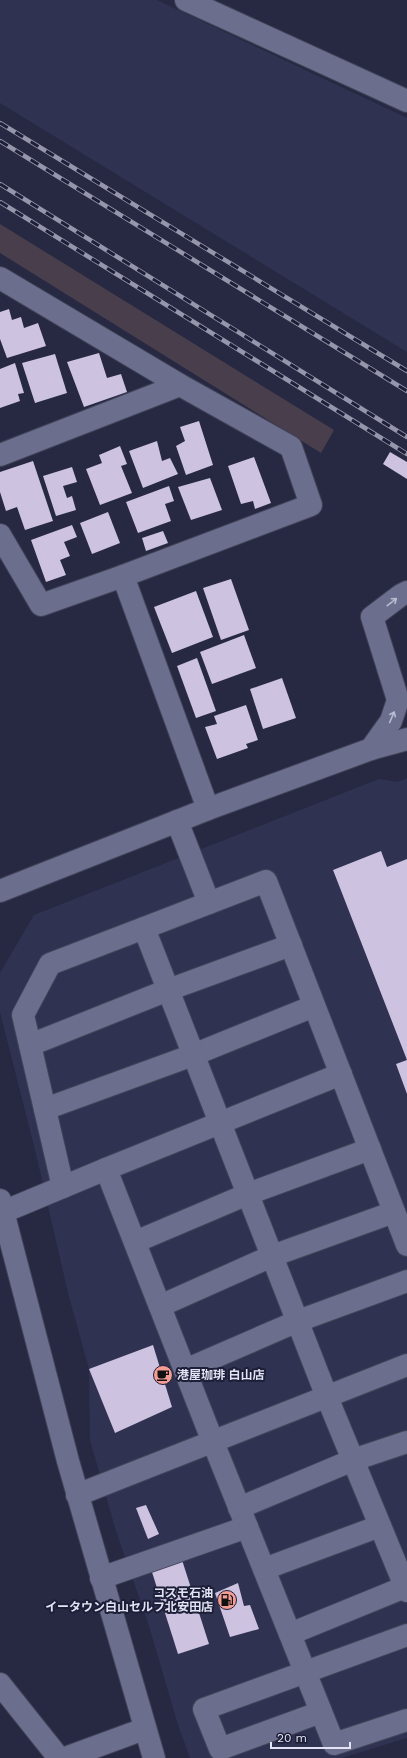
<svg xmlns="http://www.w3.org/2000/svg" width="407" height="1758" font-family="'Work Sans','Noto Sans JP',sans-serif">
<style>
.built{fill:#303251}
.green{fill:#493e4b}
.building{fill:#cdc2df}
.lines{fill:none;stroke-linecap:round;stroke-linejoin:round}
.minor-casing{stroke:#424359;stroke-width:24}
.minor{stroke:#6b6e8c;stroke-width:22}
.rail-casing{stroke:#9596ab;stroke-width:4.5}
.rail{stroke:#1d1e37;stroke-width:3;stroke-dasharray:9;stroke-linecap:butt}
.oneway{stroke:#b8bbd0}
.labels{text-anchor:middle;stroke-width:4;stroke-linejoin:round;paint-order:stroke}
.poi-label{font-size:12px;font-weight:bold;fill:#e2e4f5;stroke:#1d1e37;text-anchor:start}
</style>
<rect width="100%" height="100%" fill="#272842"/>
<!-- built -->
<g class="built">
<polygon points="0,0 157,0 407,118 407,352 0,103"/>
<polygon points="407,778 407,1738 342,1758 190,1758 178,1725 149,1626 116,1531 90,1440 89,1369 68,1293 36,1154 0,1012 0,973 34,915 379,779 398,782"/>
</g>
<!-- green -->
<polygon class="green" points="0,224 334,430 321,453 0,253"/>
<!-- building -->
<g class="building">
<polygon points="9,309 12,320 21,317 24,328 38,323 46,346 7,358 0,339 0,312"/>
<polygon points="99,353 107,378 121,374 127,392 84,407 67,362"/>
<polygon points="55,354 67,393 35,403 22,363"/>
<polygon points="15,363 24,393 18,394 20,401 0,408 0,369"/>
<polygon points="199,421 213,465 186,475 176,446 185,441 180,427"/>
<polygon points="157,441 162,461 170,458 178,474 143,488 129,451"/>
<polygon points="120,446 127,464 121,466 132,493 100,505 86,469 102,463 99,455"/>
<polygon points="390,452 407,462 407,479 383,464"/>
<polygon points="254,457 271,503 255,509 253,501 241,504 228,466"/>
<polygon points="33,461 53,521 25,530 17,507 6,511 0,492 0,472"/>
<polygon points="72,467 77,482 63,486 67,498 72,496 76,510 56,516 43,476"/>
<polygon points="210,478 222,510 191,520 178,487"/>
<polygon points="169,486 174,501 165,504 171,521 138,533 126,502"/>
<polygon points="108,512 120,543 92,554 80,523"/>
<polygon points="72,525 77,537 64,542 70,556 60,560 66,575 46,582 31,540"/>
<polygon points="163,531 168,543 146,551 142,538"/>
<polygon points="231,579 249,630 221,640 203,588"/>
<polygon points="196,591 213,637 172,653 154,607"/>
<polygon points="244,635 256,668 212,684 200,652"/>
<polygon points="197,658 216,711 196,718 177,666"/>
<polygon points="282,678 296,718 263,729 250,689"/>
<polygon points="246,705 258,740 246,744 248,748 217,759 205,727 217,724 214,716"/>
<polygon points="381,851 387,867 407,859 407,1094 396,1064 407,1060 333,870"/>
<polygon points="153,1345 172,1407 115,1433 89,1369"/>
<polygon points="146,1505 159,1534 148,1539 136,1508"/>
<polygon points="182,1560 209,1644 178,1654 151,1569"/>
<polygon points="238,1583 244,1606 250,1605 259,1629 230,1637 215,1593"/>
</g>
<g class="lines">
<!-- minor casing -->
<g class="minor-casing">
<g id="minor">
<polyline points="186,0 407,101"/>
<polyline points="0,278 180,385 291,447 311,505 123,576"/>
<polyline points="0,455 180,385"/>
<polyline points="0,535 41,605 123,576 208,809"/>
<polyline points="371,749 391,721 398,700 372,617 401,595 407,592"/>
<polyline points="177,821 209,903"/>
<polyline points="0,891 208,809 371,749 407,739"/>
<polyline points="30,1045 168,990 291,945"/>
<polyline points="341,1074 106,1169 213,1442 334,1744 407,1720"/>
<polyline points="45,1109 193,1055 314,1006"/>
<polyline points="63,1187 23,1015 50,964 144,928"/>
<polyline points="0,1200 68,1461 154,1758"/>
<polyline points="3,1212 106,1169"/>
<polyline points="135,1242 248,1194 370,1149"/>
<polyline points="407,1245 266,881 144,928 327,1397 407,1591"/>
<polyline points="160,1306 272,1256 394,1212"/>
<polyline points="185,1370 298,1321 407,1281"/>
<polyline points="77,1495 407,1365"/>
<polyline points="239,1508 353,1460 407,1442"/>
<polyline points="264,1569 380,1526"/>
<polyline points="101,1578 247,1527"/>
<polyline points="290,1634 405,1587"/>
<polyline points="0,1684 59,1758"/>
<polyline points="321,1712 220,1749 204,1709 407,1635"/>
<polyline points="65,1758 144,1729"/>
</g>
</g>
<!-- minor -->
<use href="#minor" class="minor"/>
<!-- rail casing -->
<g class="rail-casing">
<g id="rail">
<polyline points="0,123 407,371"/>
<polyline points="0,141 407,391"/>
<polyline points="0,184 407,437"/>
<polyline points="0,202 407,454"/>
</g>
</g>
<!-- rail -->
<use href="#rail" class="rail"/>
</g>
<!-- one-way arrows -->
<defs><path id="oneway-shaft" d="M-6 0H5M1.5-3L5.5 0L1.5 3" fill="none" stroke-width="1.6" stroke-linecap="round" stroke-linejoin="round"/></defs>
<g class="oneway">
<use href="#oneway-shaft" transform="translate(392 602) rotate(-38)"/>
<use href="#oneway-shaft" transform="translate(392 717) rotate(-67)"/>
</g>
<!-- icons -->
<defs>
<g id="cafe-disc" transform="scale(1)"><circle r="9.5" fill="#f59c94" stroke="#1d1e37"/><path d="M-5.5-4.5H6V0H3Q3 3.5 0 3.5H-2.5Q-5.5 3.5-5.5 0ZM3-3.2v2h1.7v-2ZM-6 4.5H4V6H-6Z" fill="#111"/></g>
<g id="fuel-disc" transform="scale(1)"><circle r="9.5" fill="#f59c94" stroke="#1d1e37"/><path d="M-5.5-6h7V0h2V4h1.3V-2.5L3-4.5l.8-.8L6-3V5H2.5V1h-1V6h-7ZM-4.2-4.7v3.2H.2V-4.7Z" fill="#111"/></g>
</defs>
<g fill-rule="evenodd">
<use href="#cafe-disc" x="163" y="1375"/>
<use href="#fuel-disc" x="227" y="1600"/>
</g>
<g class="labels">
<!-- poi labels -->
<g class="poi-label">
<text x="177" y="1379">港屋珈琲 白山店</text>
<text x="213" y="1597" text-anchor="end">コスモ石油<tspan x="213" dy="14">イータウン白山セルフ北安田店</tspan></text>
</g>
</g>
<!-- scale -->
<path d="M271 1742v6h79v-6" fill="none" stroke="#e2e4f5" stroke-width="2"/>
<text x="277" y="1742" font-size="12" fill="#e2e4f5" stroke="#1d1e37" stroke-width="3" paint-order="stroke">20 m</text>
</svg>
